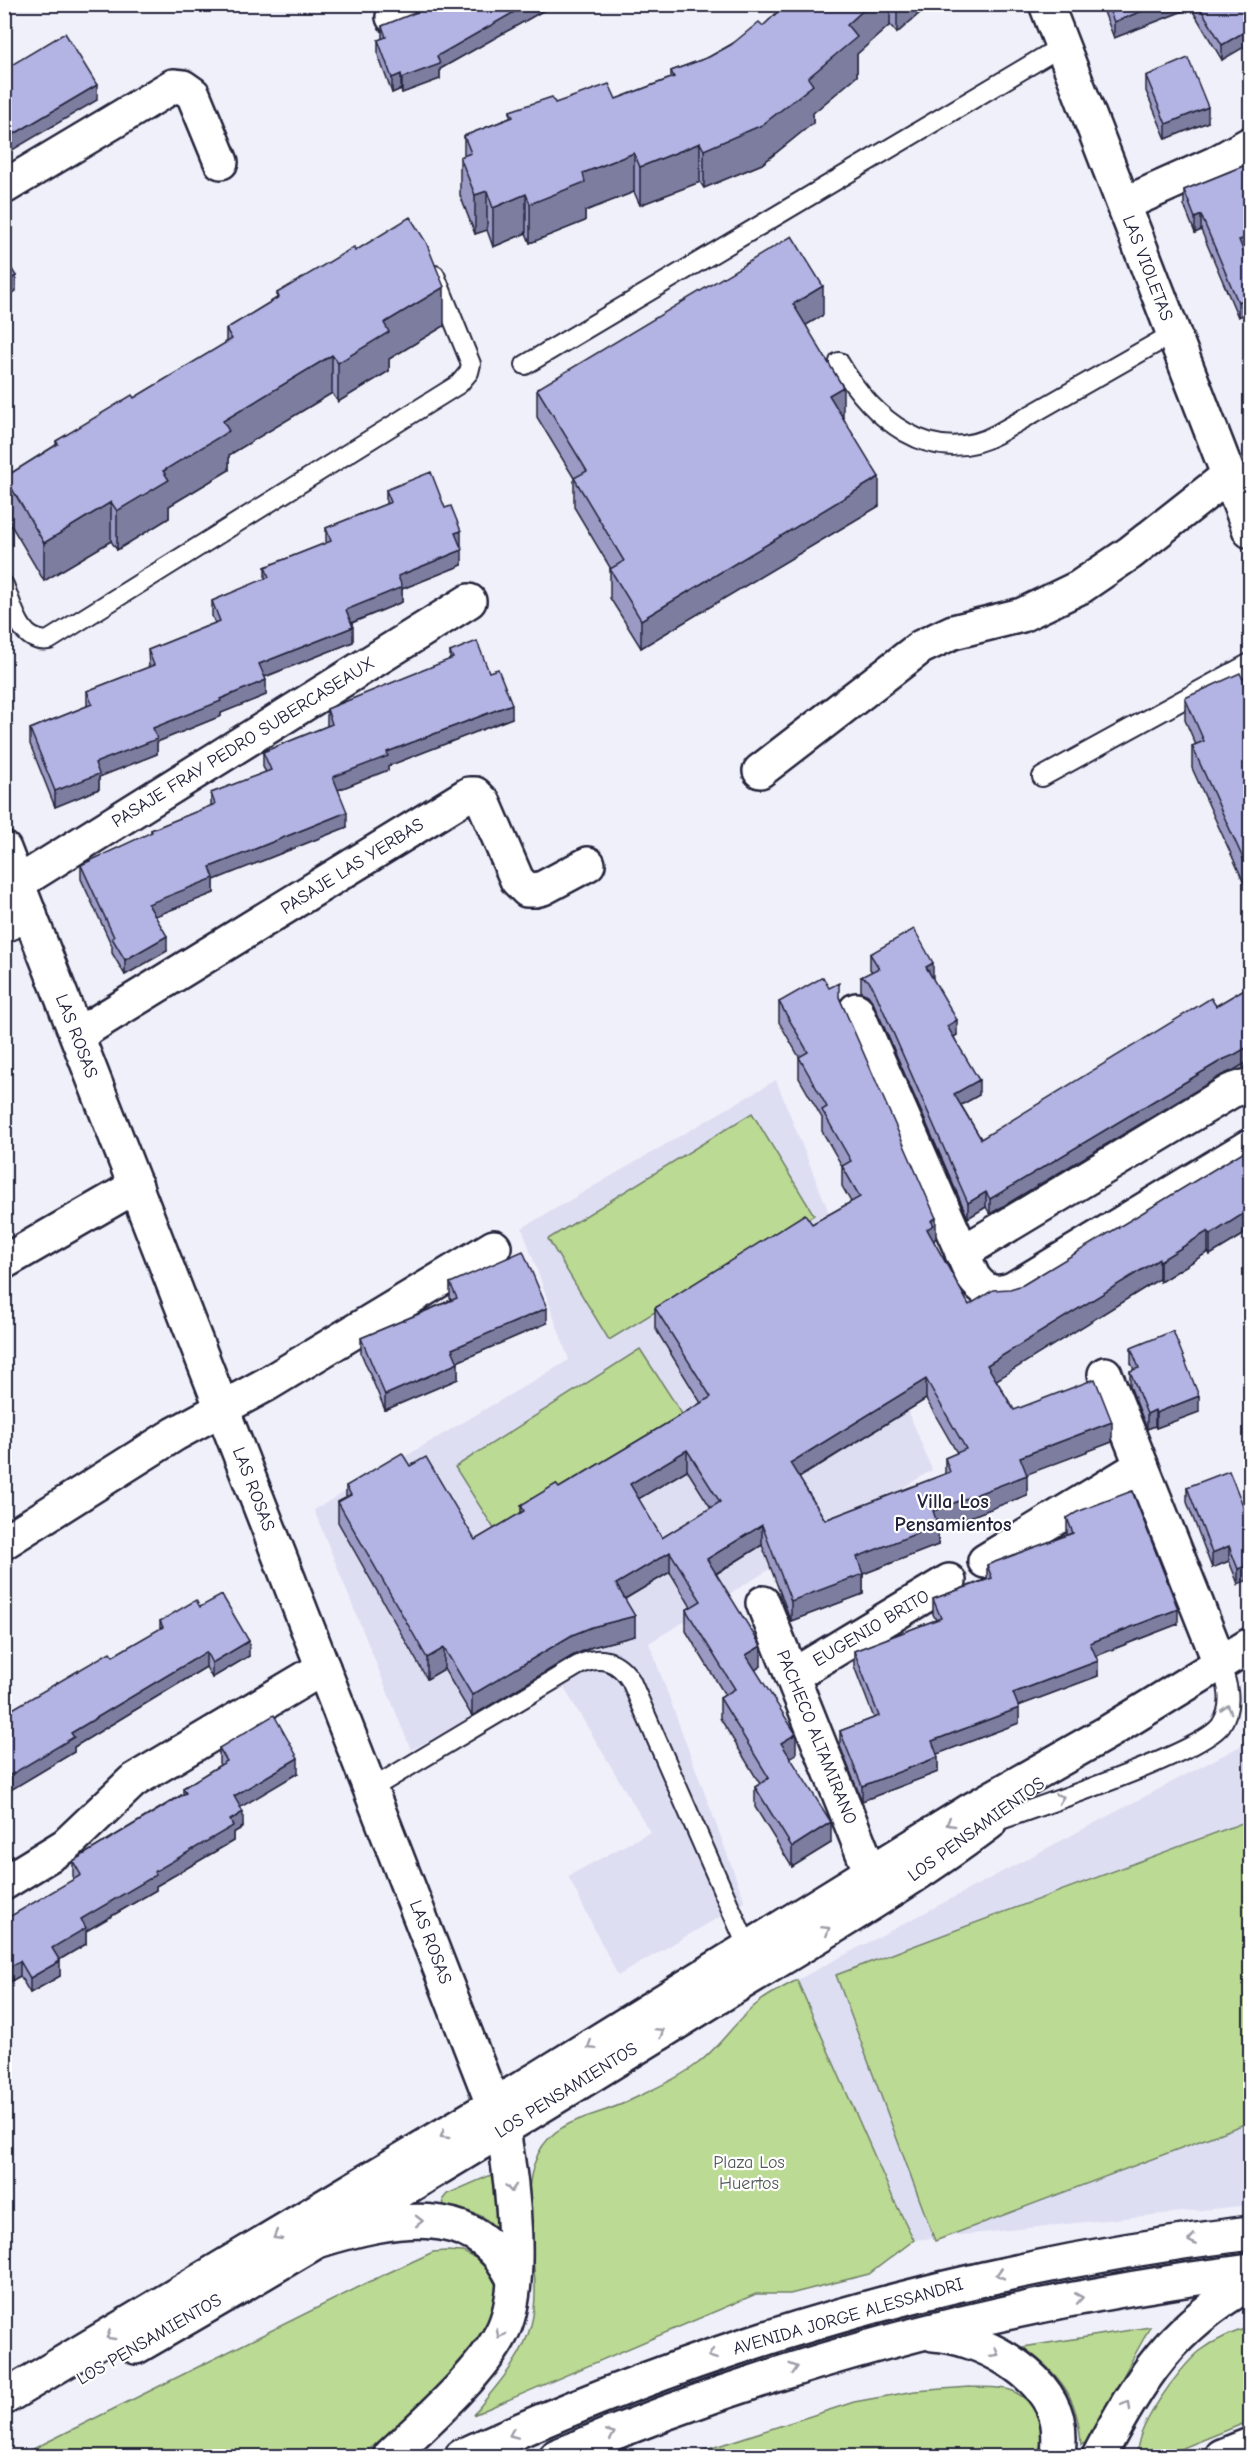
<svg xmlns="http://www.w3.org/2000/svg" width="1255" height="2461" font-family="'Comic Neue',sans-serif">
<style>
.built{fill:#dedef3}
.green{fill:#bbda93;stroke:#6e7e67;stroke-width:1.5}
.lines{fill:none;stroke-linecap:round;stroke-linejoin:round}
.service-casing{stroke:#22223b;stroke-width:22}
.minor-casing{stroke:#22223b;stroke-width:38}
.tertiary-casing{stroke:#22223b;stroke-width:38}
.secondary-casing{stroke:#22223b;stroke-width:38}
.trunk-casing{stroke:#22223b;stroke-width:38}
.service{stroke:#fff;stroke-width:18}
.minor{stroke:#fff;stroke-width:33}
.tertiary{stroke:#fff;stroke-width:33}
.secondary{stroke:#fff;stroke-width:33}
.trunk{stroke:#fff;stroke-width:33}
.wall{fill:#9a9ac4;stroke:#22223b;stroke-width:1.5;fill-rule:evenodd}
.shaded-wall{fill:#7d7da0;stroke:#22223b;stroke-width:1.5}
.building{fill:#b3b3e4;stroke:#22223b;stroke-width:1.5;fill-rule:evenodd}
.oneway{stroke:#9c9ca7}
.labels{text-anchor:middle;stroke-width:4.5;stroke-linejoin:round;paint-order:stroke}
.street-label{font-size:18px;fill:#22223b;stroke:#fff}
.park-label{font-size:18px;fill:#505955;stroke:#fff}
.neighbourhood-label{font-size:20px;font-weight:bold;fill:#22223b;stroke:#fff}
</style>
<rect width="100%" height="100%" fill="#f0f0fa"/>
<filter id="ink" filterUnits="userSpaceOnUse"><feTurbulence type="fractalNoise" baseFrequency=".0167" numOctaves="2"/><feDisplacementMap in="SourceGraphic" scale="12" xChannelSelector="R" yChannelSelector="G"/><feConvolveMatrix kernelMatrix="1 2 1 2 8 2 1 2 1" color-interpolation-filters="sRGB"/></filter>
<g filter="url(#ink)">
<!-- built -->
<g class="built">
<polygon points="776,1080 932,1470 649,1643 745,1902 618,1976 568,1876 650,1832 554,1671 473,1718 411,1750 314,1510 569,1360 522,1228"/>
<polygon points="1250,1741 1250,2205 914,2240 893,2198 797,1980"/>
</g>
<!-- green -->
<g class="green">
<polygon points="752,1113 814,1215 609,1340 548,1239"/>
<polygon points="640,1349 684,1417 498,1535 455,1467"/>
<polygon points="1250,1820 1250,2122 935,2241 836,1975"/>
<path d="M797,1980L893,2198L914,2240L869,2274L790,2294H756L473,2415C495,2387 522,2360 531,2325C546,2268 513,2209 538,2154C556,2116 600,2117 633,2099C654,2089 679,2078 697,2064C720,2047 735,2021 758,2003C769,1994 784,1987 797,1980Z"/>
<path d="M493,2174L506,2242C488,2217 480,2210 449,2211L444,2206L443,2199L447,2194Z"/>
<polygon points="446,2251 463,2252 480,2260 489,2269 496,2282 498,2297 486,2336 420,2408 361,2456 19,2456 377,2278 433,2252"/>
<path d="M1150,2327L1087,2442L1081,2445C1078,2397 1061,2375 1023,2347Z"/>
<path d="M1250,2327V2421L1163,2456H1138C1132,2431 1180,2367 1200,2351C1216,2339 1232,2333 1250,2327Z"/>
<path d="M970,2387C982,2388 1001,2386 1013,2391C1038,2403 1048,2432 1037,2456H687L854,2402L915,2391Z"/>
</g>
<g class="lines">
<!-- service casing -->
<g class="service-casing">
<g id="service">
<path d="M839,362C871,417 931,470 997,434L1174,333"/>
<polyline points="525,365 1062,46"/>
<path d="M4,585C13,606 20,645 49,640L459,384L469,372L471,364L435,275"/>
<polyline points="1042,777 1250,663"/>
<path d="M371,1789L577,1666C600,1654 618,1660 631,1681L751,1955"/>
<path d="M986,1825C1028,1810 1201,1754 1221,1725C1234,1705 1228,1684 1220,1663"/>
</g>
</g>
<!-- minor casing -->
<g class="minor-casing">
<g id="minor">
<polyline points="393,17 414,4"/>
<polyline points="4,187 173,86 183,87 193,94 221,162"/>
<polyline points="1124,204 1216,163 1250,144"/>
<polyline points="760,771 921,647 953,632 1022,615 1080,587 1130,553 1229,475"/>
<polyline points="18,883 469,601"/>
<polyline points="4,925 30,914"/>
<path d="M856,1010L973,1277C984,1292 995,1296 1013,1289L1250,1146"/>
<polyline points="77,1035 469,794 475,794 484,803 517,880 527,890 535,890 543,888 588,864"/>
<polyline points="962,1253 1231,1091 1250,1085"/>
<polyline points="4,1262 136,1186"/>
<polyline points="1105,1374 1220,1663"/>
<polyline points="4,1542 175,1434 267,1384 494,1247"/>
<polyline points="985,1561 1141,1466"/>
<polyline points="763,1603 870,1871"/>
<polyline points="792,1676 949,1581"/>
<polyline points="4,1883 66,1845 133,1781 323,1668"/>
</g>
</g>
<!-- tertiary casing -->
<g class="tertiary-casing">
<g id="tertiary">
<polyline points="1046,4 1250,531"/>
<polyline points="4,849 503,2130"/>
<polyline points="1222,2456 1250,2445"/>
</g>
</g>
<!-- secondary casing -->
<g class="secondary-casing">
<g id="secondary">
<path d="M136,2347C325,2238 511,2125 697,2010C795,1949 897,1892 989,1823"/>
<polyline points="4,2398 539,2078 971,1810 1110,1731 1250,1645"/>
</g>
</g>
<!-- trunk casing -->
<g class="trunk-casing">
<g id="trunk">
<path d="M320,2240C390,2219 474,2199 513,2278"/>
<path d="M933,2334C979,2337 1044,2371 1057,2419C1060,2432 1059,2444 1058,2456"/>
<path d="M390,2456C423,2424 480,2375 501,2334C526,2289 512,2181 503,2130"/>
<path d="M462,2456C712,2341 977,2266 1250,2233"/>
<path d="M557,2456C779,2362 1011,2301 1250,2271"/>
<path d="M1099,2456C1139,2379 1172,2327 1250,2283"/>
</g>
</g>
<!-- service -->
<use href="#service" class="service"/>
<!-- minor -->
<use href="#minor" class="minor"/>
<!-- tertiary -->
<use href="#tertiary" class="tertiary"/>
<!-- secondary -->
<use href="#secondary" class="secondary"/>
<!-- trunk -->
<use href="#trunk" class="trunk"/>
</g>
<!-- wall -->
<g class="wall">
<polygon points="433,4 555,4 440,69 440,79 402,93 401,89 392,93 378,55 378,40 382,39 382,26 433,6"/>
<polygon points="786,4 930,4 897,33 890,25 857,54 857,76 813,113 813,123 762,164 704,188 700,182 640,205 634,192 585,211 585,221 530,243 526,233 493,247 487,230 475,234 460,195 460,157 464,156 464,136 510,118 510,111 555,103 616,99 671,78 671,71 709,57 763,26"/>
<polygon points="1101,4 1251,4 1222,60 1191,8 1114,38"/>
<polygon points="1146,76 1208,122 1166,139 1146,91"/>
<polygon points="1251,157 1251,251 1244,253 1251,270 1251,312 1238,317 1201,230 1195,233 1184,205 1184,190 1245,165 1245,160"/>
<polygon points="355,251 444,326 389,359 389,371 338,402 332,393 229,455 229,470 169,506 169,518 117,550 111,541 44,581 5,515 5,477 56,445 56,441 134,398 226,343 226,329 277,298 277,293"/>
<polygon points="823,315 806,325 879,506 641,648 610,598 610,569 611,569 574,507 574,478 537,417 537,389"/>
<polygon points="386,490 461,546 460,546 462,565 402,589 402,602 352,623 353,642 265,677 266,695 221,713 221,716 157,742 157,754 99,777 99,789 55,807 30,744 30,729 87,706 87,691 149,667 148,650 215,623 212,616 212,601 265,579 265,567 326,543 326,528 386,504"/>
<polygon points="450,652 489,672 512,718 388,766 388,770 338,790 347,827 214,880 214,893 155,916 167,951 125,975 112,953 112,946 81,879 81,865 151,833 151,830 211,806 211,793 266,772 263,767 263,752 327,726 327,709 450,660"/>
<polygon points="1251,697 1251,898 1192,768 1192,746 1196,745 1185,720 1185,698"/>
<polygon points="870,954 933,978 932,978 957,1035 954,1037 979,1095 961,1105 981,1139 1216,1006 1251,985 1251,1060 1234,1070 1222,1075 990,1214 986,1207 968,1218 873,1002 868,995 861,992 861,977 872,972 870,969"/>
<path d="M829,988L839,997L936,1238L934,1240V1242L969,1305L1023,1285L1251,1147V1228L1243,1232V1235L1210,1255L1208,1252L1160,1282L1159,1279L996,1380L1014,1410L1112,1442L1026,1474L1027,1495L938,1529V1545L863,1574V1594L791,1621L762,1545L716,1574L761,1666L755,1670L796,1754L790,1758L831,1843L792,1867L755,1807V1787L760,1784L720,1718V1698L725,1695L686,1631V1610L691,1607L670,1572L625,1599L635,1636L592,1647L572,1656L472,1716L444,1669L427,1679L338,1522V1502L346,1498V1486L410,1466L475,1540L521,1513V1505L559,1488L701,1403L655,1328V1308L812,1224L851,1202L842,1186V1166L822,1131V1118L799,1078V1057L779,1022V1002ZM926,1399L957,1453L945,1458V1474L825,1520L799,1478ZM687,1470L711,1508L662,1538L638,1499Z"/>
<polygon points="450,1283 547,1323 457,1362 458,1379 385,1410 361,1353 361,1338 451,1300 450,1298"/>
<polygon points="1131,1348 1199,1412 1156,1428 1155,1426 1147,1429 1130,1386 1130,1371 1134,1370 1131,1363"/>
<polygon points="1187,1487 1251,1525 1238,1584 1229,1561 1212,1568 1187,1502"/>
<polygon points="1067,1518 1178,1624 1096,1656 1098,1676 1018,1706 1019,1723 937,1754 938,1772 862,1801 840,1746 840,1731 874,1718 854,1666 854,1651 936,1620 933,1614 933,1599 987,1579 987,1565 1067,1535"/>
<polygon points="200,1607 249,1656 212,1678 206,1667 74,1747 74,1752 4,1794 4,1714 113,1656 160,1629 160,1621"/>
<polygon points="219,1748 298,1773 240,1807 243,1827 233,1833 233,1841 156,1886 156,1890 86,1931 86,1944 59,1960 60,1976 30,1993 20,1976 4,1985 74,1879 73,1876 73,1861 183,1794 183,1788 220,1765 219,1763"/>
</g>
<!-- shaded-wall -->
<g class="shaded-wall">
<polygon points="528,4 555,4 440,69 440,79 402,93 402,78 437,56"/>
<polygon points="870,4 890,4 890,25 857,54 857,76 813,113 813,123 762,164 704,188 704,150 808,78 847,25"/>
<polygon points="897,4 930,4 897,33"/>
<polygon points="1160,4 1191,4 1191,8 1114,38 1114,22"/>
<polygon points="1251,28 1251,43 1222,60 1222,45"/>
<polygon points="401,74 401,89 392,93 392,78"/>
<polygon points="97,85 97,100 4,155 4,140"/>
<polygon points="1208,107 1208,122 1166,139 1166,124"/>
<polygon points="700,143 700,182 640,205 640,167"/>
<polygon points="634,153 634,192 585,211 585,221 530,243 530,204 583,173"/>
<polygon points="487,191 487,230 475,234 475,195"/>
<polygon points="526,194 526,233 493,247 493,208"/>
<polygon points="1201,215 1201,230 1195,233 1195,218"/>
<polygon points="1251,236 1251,251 1239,255 1239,240"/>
<polygon points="16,276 16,291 4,298 4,283"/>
<polygon points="823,286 823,315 793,333 793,304"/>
<polygon points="444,287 444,326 389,359 389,371 338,402 338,363 384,323"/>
<polygon points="1251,297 1251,312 1238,317 1238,302"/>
<polygon points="332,355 332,393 229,455 229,470 169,506 169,518 117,550 117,511 223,421"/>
<polygon points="843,387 843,415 829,423 829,395"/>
<polygon points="879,477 879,506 641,648 641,620"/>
<polygon points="111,502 111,541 44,581 44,543"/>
<polygon points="461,531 461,546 455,548 455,533"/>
<polygon points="462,550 462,565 402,589 402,602 346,625 346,610 398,576"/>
<polygon points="353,627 353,642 259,679 259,664"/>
<polygon points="266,680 266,695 221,713 221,716 157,742 157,754 99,777 99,789 55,807 55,791 95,763 153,728 220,699"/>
<polygon points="512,704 512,718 388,766 388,770 333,792 333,777 387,752"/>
<polygon points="347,812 347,827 214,880 214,893 148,919 148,904 210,867"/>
<polygon points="167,936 167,951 125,975 125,960"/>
<polygon points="933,963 933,978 926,982 926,967"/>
<polygon points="957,1020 957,1035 947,1041 947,1026"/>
<polygon points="1251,1045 1251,1060 1234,1070 1222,1075 990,1214 990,1199 1222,1060"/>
<polygon points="979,1080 979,1095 954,1109 954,1094"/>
<polygon points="986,1192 986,1207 968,1218 968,1203"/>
<polygon points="1251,1208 1251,1228 1243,1232 1243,1235 1210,1255 1210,1235"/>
<polygon points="936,1218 936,1238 934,1240 934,1246 927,1229 931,1221"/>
<polygon points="1208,1231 1208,1252 1160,1282 1160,1261"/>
<polygon points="1159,1259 1159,1279 987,1386 987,1365"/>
<polygon points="547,1308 547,1323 452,1364 452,1349"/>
<polygon points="458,1363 458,1379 385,1410 385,1395"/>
<polygon points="926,1379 926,1399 790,1483 790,1463"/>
<polygon points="1199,1396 1199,1412 1156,1428 1156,1413"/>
<polygon points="1155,1410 1155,1426 1147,1429 1147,1414"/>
<polygon points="1112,1422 1112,1442 1020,1477 1020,1457"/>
<polygon points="687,1450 687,1470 630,1504 630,1484"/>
<polygon points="1027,1475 1027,1495 938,1529 938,1545 863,1574 863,1594 791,1621 791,1601 857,1557 933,1511"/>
<polygon points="762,1525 762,1545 707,1579 707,1559"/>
<polygon points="1229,1546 1229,1561 1212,1568 1212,1553"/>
<polygon points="670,1552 670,1572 616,1604 616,1584"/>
<polygon points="1251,1564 1251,1579 1238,1584 1238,1569"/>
<polygon points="1178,1609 1178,1624 1090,1658 1090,1643"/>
<polygon points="635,1616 635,1636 592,1647 572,1656 472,1716 472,1695 572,1635 592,1627"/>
<polygon points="249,1641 249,1656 212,1678 212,1663"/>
<polygon points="761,1646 761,1666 746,1676 746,1655"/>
<polygon points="444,1648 444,1669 427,1679 427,1658"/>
<polygon points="206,1652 206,1667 74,1747 74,1752 4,1794 4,1779 71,1733"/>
<polygon points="1098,1661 1098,1676 1013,1708 1013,1693"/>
<polygon points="1019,1708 1019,1723 932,1756 932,1741"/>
<polygon points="796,1734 796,1754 781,1763 781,1743"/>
<polygon points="938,1757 938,1772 862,1801 862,1786"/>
<polygon points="298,1758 298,1773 234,1811 234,1796"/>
<polygon points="243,1812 243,1827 233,1833 233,1841 156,1886 156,1890 86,1931 86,1944 52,1964 52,1948 81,1919 154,1872"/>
<polygon points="831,1822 831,1843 792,1867 792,1847"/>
<polygon points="20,1961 20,1976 4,1985 4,1970"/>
<polygon points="60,1961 60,1976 30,1993 30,1978"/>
</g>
<!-- building -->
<g class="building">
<polygon points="437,4 528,4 437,56 440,64 402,78 401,74 392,78 378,40 386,37 382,26"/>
<polygon points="786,4 870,4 847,25 857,37 808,78 813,85 762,125 704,150 700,143 640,167 634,153 583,173 585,182 530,204 526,194 493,208 487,191 475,195 460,157 471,153 464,136 513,117 510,111 552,97 555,103 609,84 616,99 674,77 671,71 709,57 731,45 759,22 763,26"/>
<polygon points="1107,4 1160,4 1114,22"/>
<polygon points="1198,4 1251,4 1251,28 1222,45"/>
<polygon points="65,33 97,85 4,140 4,73 9,70 8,67"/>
<polygon points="1188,58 1208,107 1166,124 1146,76"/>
<polygon points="1251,157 1251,236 1239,240 1251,270 1251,297 1238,302 1201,215 1195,218 1184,190 1246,165 1245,160"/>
<polygon points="410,217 426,242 444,287 384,323 389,332 338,363 332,355 223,421 229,431 163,471 169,480 117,511 111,502 44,543 5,477 58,444 56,441 132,395 134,398 232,339 226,329 279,297 277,293 354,247 355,251"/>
<polygon points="792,236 823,286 793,304 843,387 829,395 879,477 641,620 610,569 624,561 574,478 587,471 537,389"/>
<polygon points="4,256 16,276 4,283"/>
<polygon points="431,472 445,508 451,506 461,531 455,533 462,550 398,576 402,587 346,610 353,627 259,664 266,680 220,699 221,701 153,728 157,739 95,763 99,774 55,791 30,729 92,704 87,691 154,665 148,650 220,621 212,601 269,577 265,567 331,541 326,528 391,502 386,490"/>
<polygon points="477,641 489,672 498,669 512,704 387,752 388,756 333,777 347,812 210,867 214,878 148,904 167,936 125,960 112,938 114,937 81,865 152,832 151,830 215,804 211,793 271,770 263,752 332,724 327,709 453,658 450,652"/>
<polygon points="1240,673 1251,697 1251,876 1192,746 1204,741 1185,698"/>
<polygon points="914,929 933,963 926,967 957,1020 947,1026 979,1080 954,1094 981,1139 1211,998 1216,1006 1251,985 1251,1045 1234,1055 1222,1060 990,1199 986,1192 968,1203 873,987 868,980 861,977 879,968 870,954"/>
<path d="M823,977L829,988L839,983V997L936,1218L931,1221L934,1225L927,1229L969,1305L993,1290L1010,1289L1023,1285L1251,1147V1208L1242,1213L1243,1214L1210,1235L1208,1231L1160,1261L1159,1259L987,1365L1014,1410L1095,1379L1112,1422L1020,1457L1027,1475L933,1511L938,1525L857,1557L863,1574L791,1601L762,1525L707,1559L761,1646L746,1655L796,1734L781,1743L831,1822L792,1847L755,1787L769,1778L720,1698L735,1689L686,1610L701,1601L670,1552L616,1584L635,1616L592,1627L572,1635L472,1695L444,1648L427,1658L338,1502L351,1495L346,1486L402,1453L410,1466L426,1457L475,1540L524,1511L521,1505L556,1484L559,1488L711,1397L655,1308L805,1214L812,1224L860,1197L842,1166L851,1161L822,1110L827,1107L799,1057L808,1052L779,1002ZM926,1379L966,1449L945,1458L950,1472L825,1520L790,1463ZM687,1450L720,1502L662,1538L630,1484Z"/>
<polygon points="523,1251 547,1308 452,1349 458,1363 385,1395 361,1338 457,1298 450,1283"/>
<polygon points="1173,1331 1199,1396 1156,1413 1155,1410 1147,1414 1130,1371 1139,1368 1131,1348"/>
<polygon points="1229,1471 1251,1525 1251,1564 1238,1569 1229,1546 1212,1553 1187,1487"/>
<polygon points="1132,1491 1178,1609 1090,1643 1098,1661 1013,1693 1019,1708 932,1741 938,1757 862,1786 840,1731 879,1716 854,1651 941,1618 933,1599 992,1578 987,1565 1073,1533 1067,1518 1077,1512"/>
<polygon points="222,1595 249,1641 212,1663 206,1652 71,1733 74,1737 4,1779 4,1714 110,1652 113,1656 163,1627 160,1621 196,1600 200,1607"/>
<polygon points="274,1715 298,1758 234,1796 243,1812 230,1820 233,1826 154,1872 156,1875 81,1919 86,1928 52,1948 60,1961 30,1978 20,1961 4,1970 4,1920 81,1875 73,1861 186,1793 183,1788 227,1761 219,1748"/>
</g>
<!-- one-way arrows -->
<defs><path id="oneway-chevron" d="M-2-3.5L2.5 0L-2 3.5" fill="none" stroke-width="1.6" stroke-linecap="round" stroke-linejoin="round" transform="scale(1.5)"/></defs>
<g class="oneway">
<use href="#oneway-chevron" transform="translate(1227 1709) rotate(-75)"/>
<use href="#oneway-chevron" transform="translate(1060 1798) rotate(-20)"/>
<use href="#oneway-chevron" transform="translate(950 1823) rotate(149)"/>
<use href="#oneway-chevron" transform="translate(826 1930) rotate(-32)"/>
<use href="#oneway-chevron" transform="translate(660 2032) rotate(-32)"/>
<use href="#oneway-chevron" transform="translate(591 2046) rotate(148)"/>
<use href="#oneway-chevron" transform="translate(444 2135) rotate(149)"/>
<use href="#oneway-chevron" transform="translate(511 2188) rotate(86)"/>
<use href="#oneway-chevron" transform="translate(419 2221) rotate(-1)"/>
<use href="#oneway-chevron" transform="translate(277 2236) rotate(149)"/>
<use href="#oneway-chevron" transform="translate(1192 2240) rotate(171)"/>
<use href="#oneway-chevron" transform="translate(1000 2274) rotate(167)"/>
<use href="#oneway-chevron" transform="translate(1079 2298) rotate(-10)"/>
<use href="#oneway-chevron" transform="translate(500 2334) rotate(118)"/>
<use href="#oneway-chevron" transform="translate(110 2336) rotate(149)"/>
<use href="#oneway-chevron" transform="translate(995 2353) rotate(30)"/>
<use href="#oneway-chevron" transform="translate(712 2355) rotate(160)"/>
<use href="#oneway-chevron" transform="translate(794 2368) rotate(-17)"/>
<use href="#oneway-chevron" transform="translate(1127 2405) rotate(-60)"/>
<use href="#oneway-chevron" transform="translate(513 2434) rotate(157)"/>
<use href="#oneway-chevron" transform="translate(611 2434) rotate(-22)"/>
</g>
</g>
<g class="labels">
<!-- street labels -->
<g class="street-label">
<text transform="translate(1148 268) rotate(69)" y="6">LAS VIOLETAS</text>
<text transform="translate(243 742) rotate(-32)" y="6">PASAJE FRAY PEDRO SUBERCASEAUX</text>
<text transform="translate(352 866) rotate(-32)" y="6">PASAJE LAS YERBAS</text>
<text transform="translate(77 1036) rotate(69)" y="6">LAS ROSAS</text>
<text transform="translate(254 1489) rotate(69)" y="6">LAS ROSAS</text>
<text transform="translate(871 1628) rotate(-31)" y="6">EUGENIO BRITO</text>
<text transform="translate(817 1737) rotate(68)" y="6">PACHECO ALTAMIRANO</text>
<text transform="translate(976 1829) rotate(-36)" y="6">LOS PENSAMIENTOS</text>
<text transform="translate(431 1942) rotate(69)" y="6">LAS ROSAS</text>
<text transform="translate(566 2090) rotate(-32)" y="6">LOS PENSAMIENTOS</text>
<text transform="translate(848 2316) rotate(-16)" y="6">AVENIDA JORGE ALESSANDRI</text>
<text transform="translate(149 2339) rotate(-30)" y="6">LOS PENSAMIENTOS</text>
</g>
<!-- park labels -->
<g class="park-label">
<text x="749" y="2168">Plaza Los<tspan x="749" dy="21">Huertos</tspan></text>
</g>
<!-- neighbourhood labels -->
<g class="neighbourhood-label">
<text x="953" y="1508">Villa Los<tspan x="953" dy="23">Pensamientos</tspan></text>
</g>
</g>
<!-- margin -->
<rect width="1255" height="2461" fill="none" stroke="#fff" stroke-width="24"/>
<rect x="12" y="12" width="1231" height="2437" fill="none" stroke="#22223b" stroke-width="2" filter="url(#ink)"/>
</svg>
